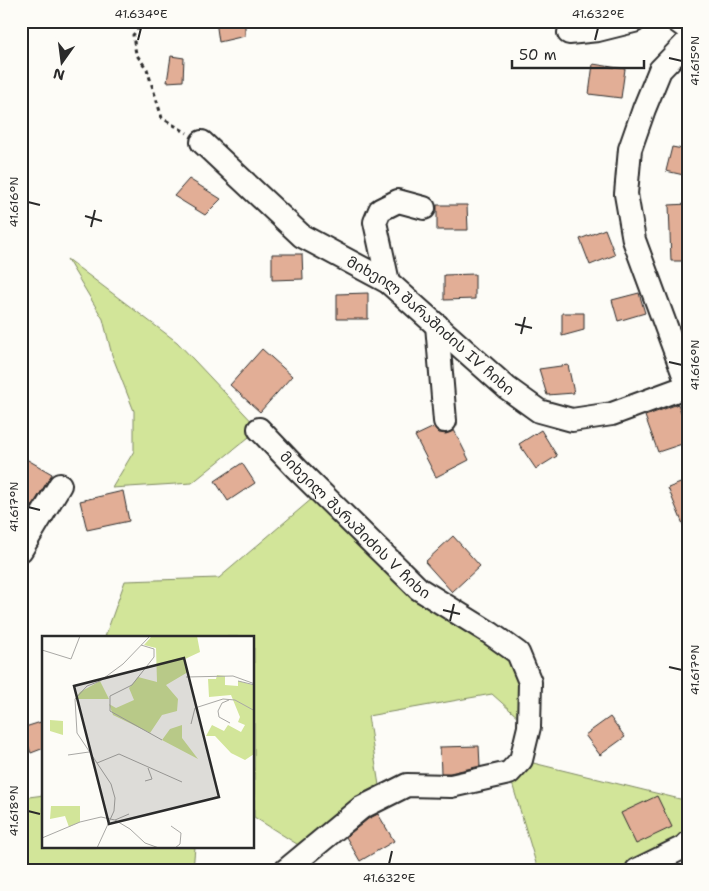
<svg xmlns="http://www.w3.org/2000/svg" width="709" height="891" font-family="'Shantell Sans','Noto Sans Georgian',sans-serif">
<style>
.green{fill:#d2e599;stroke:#7e8862}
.building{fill:#e2ae96;stroke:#2b2b2b}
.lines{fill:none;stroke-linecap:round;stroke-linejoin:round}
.minor-casing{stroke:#2b2b2b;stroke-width:26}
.path{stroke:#2b2b2b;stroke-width:3;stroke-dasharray:4 4;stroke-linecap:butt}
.minor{stroke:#fdfcf7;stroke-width:22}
.ticks{fill:none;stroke:#2b2b2b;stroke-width:2}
.labels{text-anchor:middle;stroke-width:4.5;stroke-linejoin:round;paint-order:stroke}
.street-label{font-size:15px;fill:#2b2b2b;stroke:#fdfcf7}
.inset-road{fill:none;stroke:#a9a8a5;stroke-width:1}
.view{fill:#2b2b2b;fill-opacity:0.15;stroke:#2b2b2b;stroke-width:2.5}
.inset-edge{fill:none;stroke:#2b2b2b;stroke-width:2.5}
.neatline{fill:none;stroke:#2b2b2b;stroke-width:2}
.ticks-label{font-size:12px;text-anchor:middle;fill:#2b2b2b}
</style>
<rect width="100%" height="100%" fill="#fdfcf7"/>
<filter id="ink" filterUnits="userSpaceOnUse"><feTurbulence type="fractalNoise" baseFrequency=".02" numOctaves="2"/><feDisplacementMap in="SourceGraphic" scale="10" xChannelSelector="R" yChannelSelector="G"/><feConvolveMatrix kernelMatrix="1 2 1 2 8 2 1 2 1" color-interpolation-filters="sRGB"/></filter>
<g filter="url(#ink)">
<!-- green -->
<g class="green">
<polygon points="67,259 177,342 259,429 192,483 112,488 134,451 134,411 112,355 103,319"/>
<polygon points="320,492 419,589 518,653 529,727 492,694 368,716 381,798 308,851 254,817 254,637 105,637 125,581 219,578"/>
<polygon points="521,760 688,801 688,843 637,870 538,870 509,773"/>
<polygon points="44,795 44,847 195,847 193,870 21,870 21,798"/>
</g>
<!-- building -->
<g class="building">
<polygon points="216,21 245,21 245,36 219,42"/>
<polygon points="171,56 184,58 183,81 167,82"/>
<polygon points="593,64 625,69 621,98 589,94"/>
<polygon points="672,147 688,150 688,176 666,171"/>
<polygon points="189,179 221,199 205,215 174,196"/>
<polygon points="688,204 688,261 671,261 669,205"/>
<polygon points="437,205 467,205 468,230 437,230"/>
<polygon points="605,229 615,255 590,265 580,239"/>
<polygon points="272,254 302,254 303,279 272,280"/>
<polygon points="475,274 475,299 444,300 444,275"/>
<polygon points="368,293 368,319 337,319 337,294"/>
<polygon points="639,293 645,313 618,321 612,300"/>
<polygon points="562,313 584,313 584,330 562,336"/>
<polygon points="262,349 292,376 260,412 230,385"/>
<polygon points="568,365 574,393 547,395 539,369"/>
<polygon points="678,404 688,431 688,442 658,452 645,416"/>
<polygon points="434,427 439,433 446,434 454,430 469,460 436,477 415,436"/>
<polygon points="541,430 557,456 536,469 519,444"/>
<polygon points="21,456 52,474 21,524"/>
<polygon points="242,463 255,483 228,501 215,481"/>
<polygon points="688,480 688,534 687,534 668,488"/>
<polygon points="123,491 129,521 87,530 80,501"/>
<polygon points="453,536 480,566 452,592 425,562"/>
<polygon points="610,717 625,737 600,755 585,735"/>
<polygon points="44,721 44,748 31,753 22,728"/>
<polygon points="479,746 480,766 450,773 441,773 440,747"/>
<polygon points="657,796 672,827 636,844 621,813"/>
<polygon points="378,814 394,841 360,861 346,837 368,819"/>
</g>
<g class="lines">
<!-- minor casing -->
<g class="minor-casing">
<g id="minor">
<polyline points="677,21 688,29"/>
<polyline points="569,33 598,30 634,21"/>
<polyline points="688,41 660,70 644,109 630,149 626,194 634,240 688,386"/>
<path id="s1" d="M202,142L302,236L388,282L507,388L539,411L572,420L612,414L688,386"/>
<polyline points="388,282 375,222 380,210 398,201 424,208"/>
<polyline points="437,325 445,421"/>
<path id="s2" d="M259,429L297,469L419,589L490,633L518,653L530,682L529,727L521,760L509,773L451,786L407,785L361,808L286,870"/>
<polyline points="21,550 60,485"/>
<polyline points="637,870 684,847 688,843"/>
</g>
</g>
<!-- path -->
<polyline class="path" points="145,21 133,35 136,54 147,69 162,118 187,133"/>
<!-- minor -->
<use href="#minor" class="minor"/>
</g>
</g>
<!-- ticks -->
<path class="ticks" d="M138,40L141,28M595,40L598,28M669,58L682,61M28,202L40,205M85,216L102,221M91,227L95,210M515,324L532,328M521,334L525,317M669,362L682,365M28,507L40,510M443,610L460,614M450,621L454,604M669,667L682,670M28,811L40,814M389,864L392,851"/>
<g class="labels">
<!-- street labels -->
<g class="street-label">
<text dy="5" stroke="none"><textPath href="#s1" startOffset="295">მიხეილ შარაშიძის IV ჩიხი</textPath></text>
<text dy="5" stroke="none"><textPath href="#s2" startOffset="136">მიხეილ შარაშიძის V ჩიხი</textPath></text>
</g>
</g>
<!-- overview -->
<g transform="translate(42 636)">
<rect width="212" height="212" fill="#fdfcf7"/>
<path d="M110,0H155L158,16L143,23L146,36L124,49L136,63L135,75L120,79L108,97L71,79L67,68L74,72L92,64L87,52L96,41L115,46L114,12L102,9ZM175,39L183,40V49L196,50V45L212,49V118L203,124L189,117L173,100H164L170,89L182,95L186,89L199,96L203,89L196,86L198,81L189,59L167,61L166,43H174ZM58,45L67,63H33L38,56ZM8,84L21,85V99L8,95ZM140,89V102L156,123L120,104L128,93ZM9,170H38V186L27,191L23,180L8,183Z" fill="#d2e599"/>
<path class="inset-road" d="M99,9L112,13V21L90,49L68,60V75L120,104M0,14L29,23L38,0M144,41L191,40L213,48M196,45L213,49M187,64L180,67L176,75L177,81L188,87M149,88L153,72L181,63L193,64L213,75M26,119L47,116M55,127L77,118L140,146M103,145L110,143L106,132M73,184L87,178M129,190L139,197L138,208L133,212M0,202L38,186L59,181L73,184L88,193L103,207L117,212M55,212L72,175L73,162L69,148L35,97L33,63L45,50L58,45L81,28L108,0"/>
<path class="view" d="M142,22L177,161L67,188L32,50Z"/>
<rect width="212" height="212" class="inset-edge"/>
</g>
<!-- margin -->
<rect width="709" height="891" fill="none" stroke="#fdfcf7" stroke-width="55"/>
<!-- north arrow -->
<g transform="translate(62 62) rotate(194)" stroke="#fdfcf7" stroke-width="4" paint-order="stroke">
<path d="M0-4L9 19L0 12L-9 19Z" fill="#2b2b2b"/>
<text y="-8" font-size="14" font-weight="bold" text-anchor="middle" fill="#2b2b2b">N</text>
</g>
<!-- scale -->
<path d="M512 60v8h132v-8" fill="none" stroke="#2b2b2b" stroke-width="2.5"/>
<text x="519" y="60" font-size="15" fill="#2b2b2b" stroke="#fdfcf7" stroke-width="4" paint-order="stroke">50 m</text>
<rect x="28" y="28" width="654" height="836" class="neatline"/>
<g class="ticks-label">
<text x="141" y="18">41.634°E</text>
<text x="598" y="18">41.632°E</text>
<text transform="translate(695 61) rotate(-90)" y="4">41.615°N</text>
<text transform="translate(14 202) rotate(-90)" y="4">41.616°N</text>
<text transform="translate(695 365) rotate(-90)" y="4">41.616°N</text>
<text transform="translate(14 507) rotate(-90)" y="4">41.617°N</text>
<text transform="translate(695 670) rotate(-90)" y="4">41.617°N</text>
<text transform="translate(14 811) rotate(-90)" y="4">41.618°N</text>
<text x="389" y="882">41.632°E</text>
</g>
</svg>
